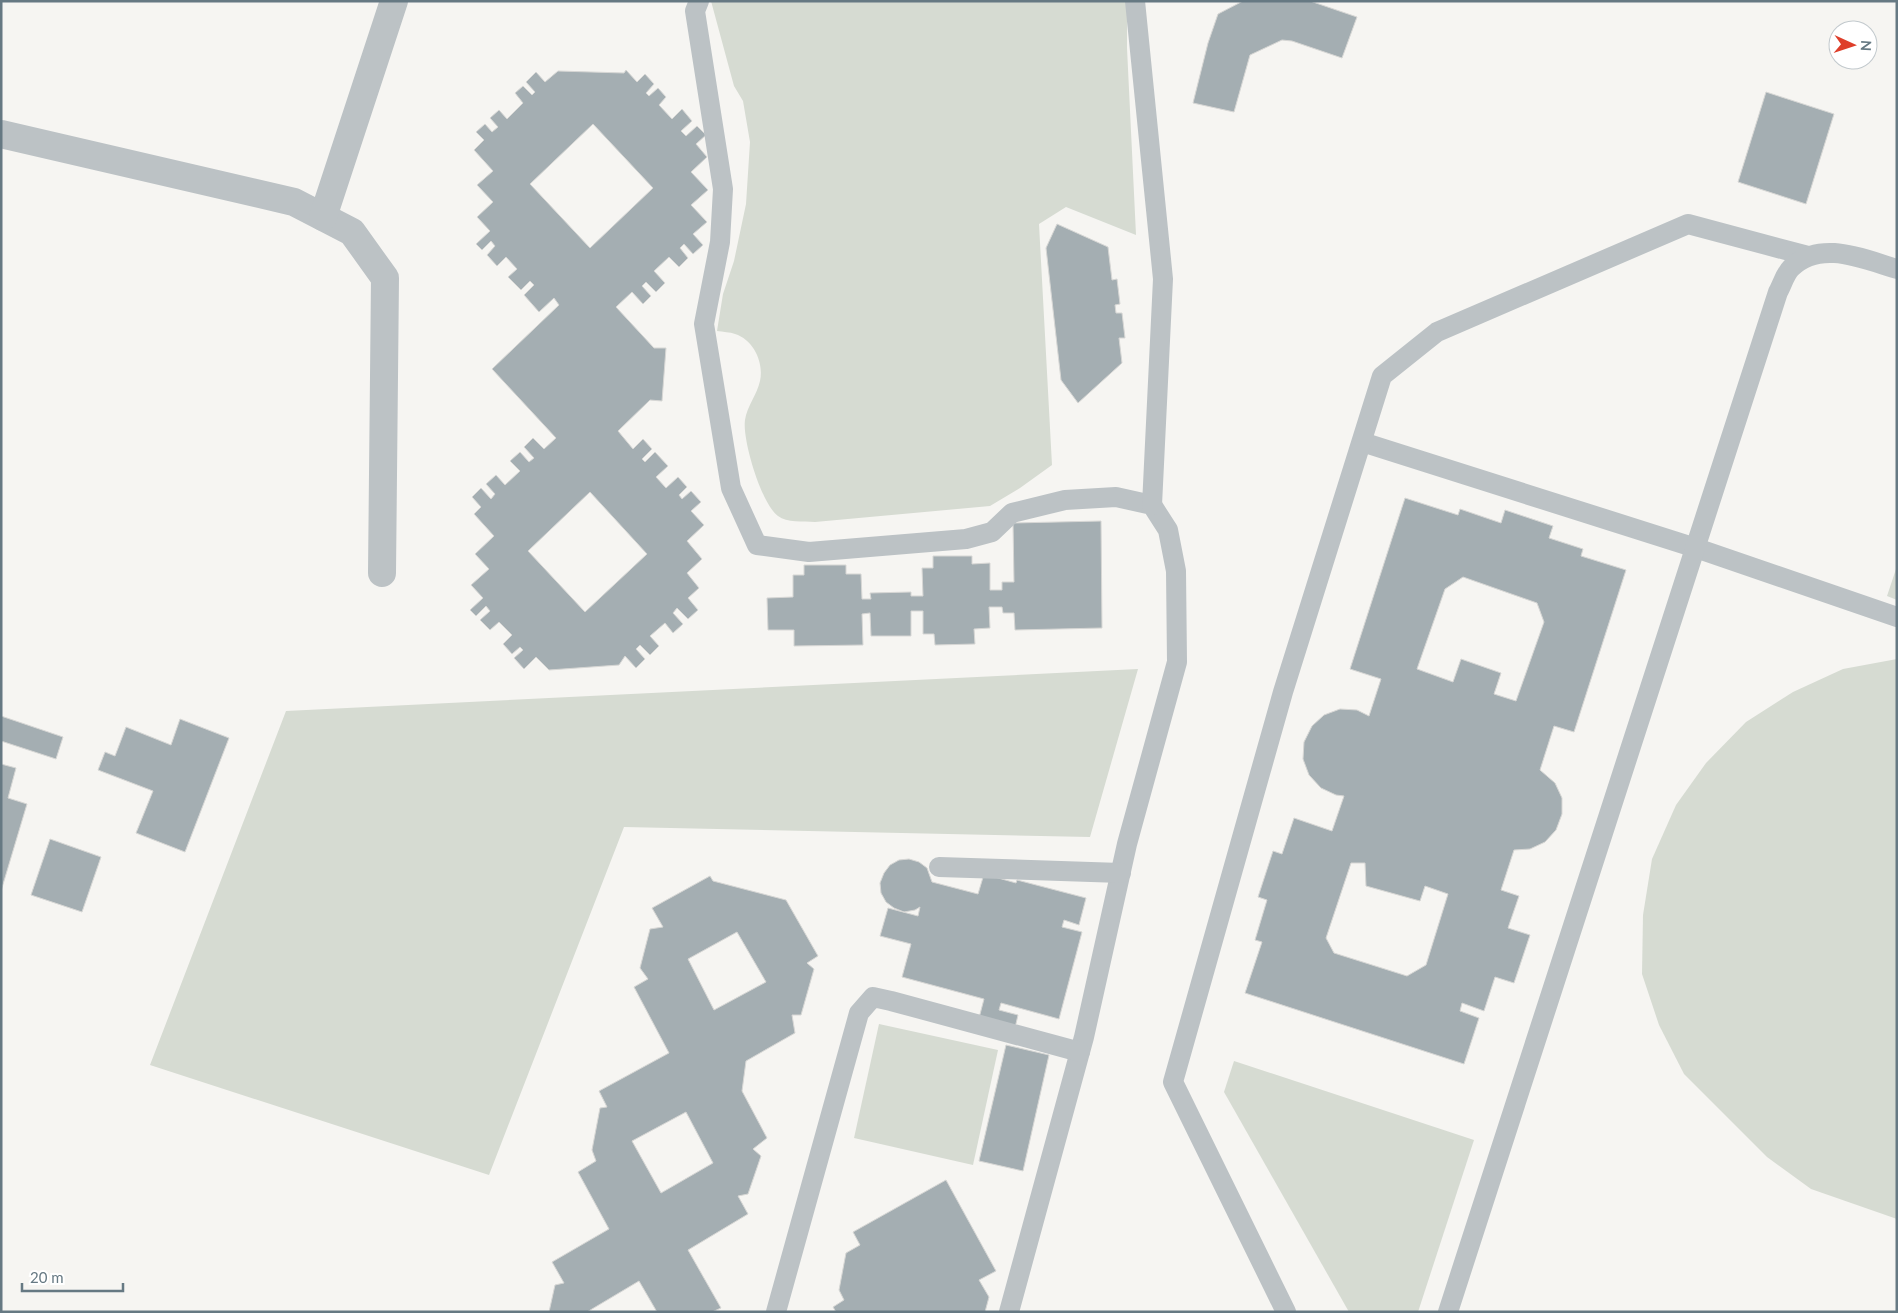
<svg xmlns="http://www.w3.org/2000/svg" width="1898" height="1313" font-family="Lato,sans-serif">
<style>
.green{fill:#d6dbd2}
.building{fill:#a4aeb2;stroke:#d7d7d5;fill-rule:evenodd}
.lines{fill:none;stroke-linecap:round;stroke-linejoin:round}
.lane{stroke:#bcc2c5;stroke-width:20}
.street{stroke:#bcc2c5;stroke-width:28}
</style>
<rect width="100%" height="100%" fill="#f6f5f2"/>
<!-- green -->
<g class="green">
<path d="M711,1H1127V48L1136,235L1066,207L1039,224L1052,465L1020,488L990,506L815,522C803,521 787,523 778,516C762,505 742,440 745,420C747,406 757,395 760,381C764,363 754,340 735,334C730,332 723,332 717,331L723,294L734,261L746,204L750,142L743,101L734,86Z"/>
<polygon points="1897,566 1897,600 1887,596"/>
<polygon points="1897,659 1897,1219 1811,1189 1767,1157 1684,1074 1659,1025 1642,974 1643,915 1652,859 1676,805 1706,763 1746,722 1793,692 1843,669"/>
<polygon points="1138,669 1090,837 624,827 489,1175 150,1065 286,711"/>
<polygon points="879,1024 998,1050 973,1165 854,1138"/>
<polygon points="1234,1061 1474,1140 1418,1312 1349,1312 1224,1092"/>
</g>
<!-- building -->
<g class="building">
<polygon points="1243,1 1310,1 1357,17 1342,58 1292,41 1282,40 1250,55 1234,112 1193,103 1208,43 1218,14"/>
<path d="M626,70L637,82L645,74L654,84L646,93L649,96L658,88L666,97L659,105L672,119L682,109L692,121L681,131L686,136L697,126L706,135L696,144L707,157L691,172L708,190L691,205L707,222L693,234L703,245L693,254L684,244L680,248L688,258L679,267L669,257L654,271L665,283L656,292L646,282L642,286L651,296L643,304L632,292L616,307L654,348H666L662,401L650,400L618,431L633,449L643,439L652,449L642,459L645,462L655,452L668,466L656,477L666,488L678,477L687,487L679,495L682,499L691,491L701,502L691,511L704,525L687,541L702,559L687,573L699,588L688,598L698,610L688,619L677,608L673,613L683,624L673,633L665,623L650,636L659,646L650,655L640,645L636,649L645,659L636,668L625,656L619,665L549,670L536,657L524,669L514,658L523,650L520,647L512,654L503,644L512,635L499,622L490,630L480,620L490,611L486,606L476,616L470,610L483,598L471,585L489,569L475,554L494,536L474,514L481,507L472,497L481,488L491,499L495,494L486,484L496,475L505,485L520,471L510,461L520,452L529,462L534,458L524,447L533,438L544,449L556,438L492,369L559,305L554,298L539,312L524,295L534,285L530,281L521,290L508,277L517,269L506,257L497,266L487,255L495,246L491,241L482,250L476,244L490,231L477,217L493,202L477,185L493,171L474,150L484,140L476,132L485,124L492,132L498,127L490,118L499,110L507,119L523,103L515,93L523,86L532,95L535,92L526,82L536,72L545,82L558,71L624,73ZM593,124L653,188L590,248L530,184ZM590,492L647,554L585,612L528,551Z"/>
<polygon points="1766,92 1834,114 1806,204 1738,182"/>
<polygon points="1057,224 1108,247 1112,280 1117,279 1120,304 1115,305 1116,313 1122,313 1125,338 1119,338 1122,363 1078,403 1061,380 1046,248"/>
<path d="M1405,498L1458,515L1460,509L1501,523L1505,510L1553,526L1549,538L1583,549L1581,556L1626,570L1574,732L1554,726L1540,770L1555,783L1562,798V814L1556,830L1545,842L1530,849L1514,850L1501,890L1519,896L1508,928L1530,935L1514,983L1495,977L1484,1011L1462,1003L1460,1011L1479,1018L1464,1064L1245,993L1262,942L1255,940L1267,900L1258,897L1273,851L1282,854L1294,818L1332,831L1344,796L1336,795L1321,788L1309,775L1303,759L1304,742L1312,726L1324,715L1340,709L1357,710L1369,716L1381,679L1350,669ZM1463,577L1537,603L1544,622L1516,701L1494,694L1501,673L1461,659L1453,682L1417,669L1445,589ZM1351,863H1365L1366,886L1420,901L1425,886L1448,894L1426,965L1407,976L1334,953L1326,938Z"/>
<polygon points="1101,521 1102,628 1015,630 1014,613 1003,613 1002,607 989,607 990,628 974,629 975,644 935,645 934,634 923,634 923,611 911,611 911,636 871,636 870,613 862,614 863,645 794,646 794,630 768,630 767,598 793,597 793,575 804,575 804,565 846,565 846,574 861,574 862,599 871,599 870,593 911,592 911,596 923,596 922,568 933,568 933,556 972,556 972,564 990,563 990,590 1002,590 1002,582 1014,582 1013,523"/>
<polygon points="1,716 63,737 56,759 1,741"/>
<polygon points="180,719 229,738 185,852 136,833 153,791 98,770 105,752 115,756 126,727 171,745"/>
<polygon points="1,764 16,768 8,798 27,804 1,891"/>
<polygon points="50,839 101,857 82,912 31,895"/>
<polygon points="909,859 919,862 927,868 932,882 978,894 984,874 1016,883 1017,880 1086,898 1079,925 1064,920 1062,927 1082,932 1059,1019 1001,1003 999,1010 1018,1015 1015,1028 979,1018 984,999 902,977 911,944 880,936 888,908 918,916 920,907 915,910 904,912 894,908 886,902 881,893 880,883 884,873 890,865 899,860"/>
<path d="M710,876L713,881L786,900L818,956L807,963L814,969L801,1015H792L795,1033L746,1061L742,1091L767,1138L753,1149L761,1156L748,1194L738,1196L748,1214L688,1250L721,1308L712,1312H657L639,1281L587,1312H549L555,1285L564,1283L552,1262L609,1229L578,1172L596,1161L592,1150L600,1108L607,1107L599,1091L669,1053L634,987L648,979L640,968L650,929L663,927L652,908ZM737,932L766,982L714,1010L688,959ZM686,1112L713,1163L661,1193L632,1141Z"/>
<polygon points="1006,1045 1049,1055 1023,1171 979,1161"/>
<polygon points="946,1180 996,1271 979,1280 989,1297 985,1312 836,1312 833,1307 844,1300 839,1290 846,1253 860,1245 853,1232"/>
</g>
<g class="lines">
<!-- lane -->
<g class="lane">
<polyline points="699,1 695,11 723,189 720,242 704,324 731,488 757,545 809,552 966,539 992,532 1012,513 1065,500 1116,497 1152,505 1168,530 1176,571 1177,662 1127,844 1084,1037 1009,1312"/>
<polyline points="1135,1 1163,279 1152,505"/>
<polyline points="1362,442 1696,548 1897,617"/>
<polyline points="939,867 1121,873"/>
<polyline points="776,1312 859,1013 873,997 891,1001 1080,1052"/>
<polyline points="1286,1312 1173,1082 1283,692 1382,376 1437,332 1688,224 1808,256"/>
<path d="M1448,1312L1778,292C1782,285 1785,274 1791,268C1820,239 1863,259 1897,269"/>
</g>
<!-- street -->
<g class="street">
<polyline points="1,134 294,202 352,232 385,278 382,573"/>
<polyline points="323,217 394,1"/>
</g>
</g>
<!-- border -->
<rect width="1898" height="1313" fill="none" stroke="#667983" stroke-width="5"/>
<!-- north arrow -->
<g transform="translate(1853 45) rotate(93)"><circle r="24" fill="#ffffff" stroke="#c2c9cd"/>
<path d="M0-4L9 19L0 12L-9 19Z" fill="#de3e2a"/>
<text y="-8" font-size="14" font-weight="bold" text-anchor="middle" fill="#667983">N</text>
</g>
<!-- scale -->
<path d="M22 1283v8h101v-8" fill="none" stroke="#667983" stroke-width="2.5"/>
<text x="30" y="1283" font-size="15" fill="#667983" stroke="#ffffff" stroke-width="4" paint-order="stroke">20 m</text>
</svg>
